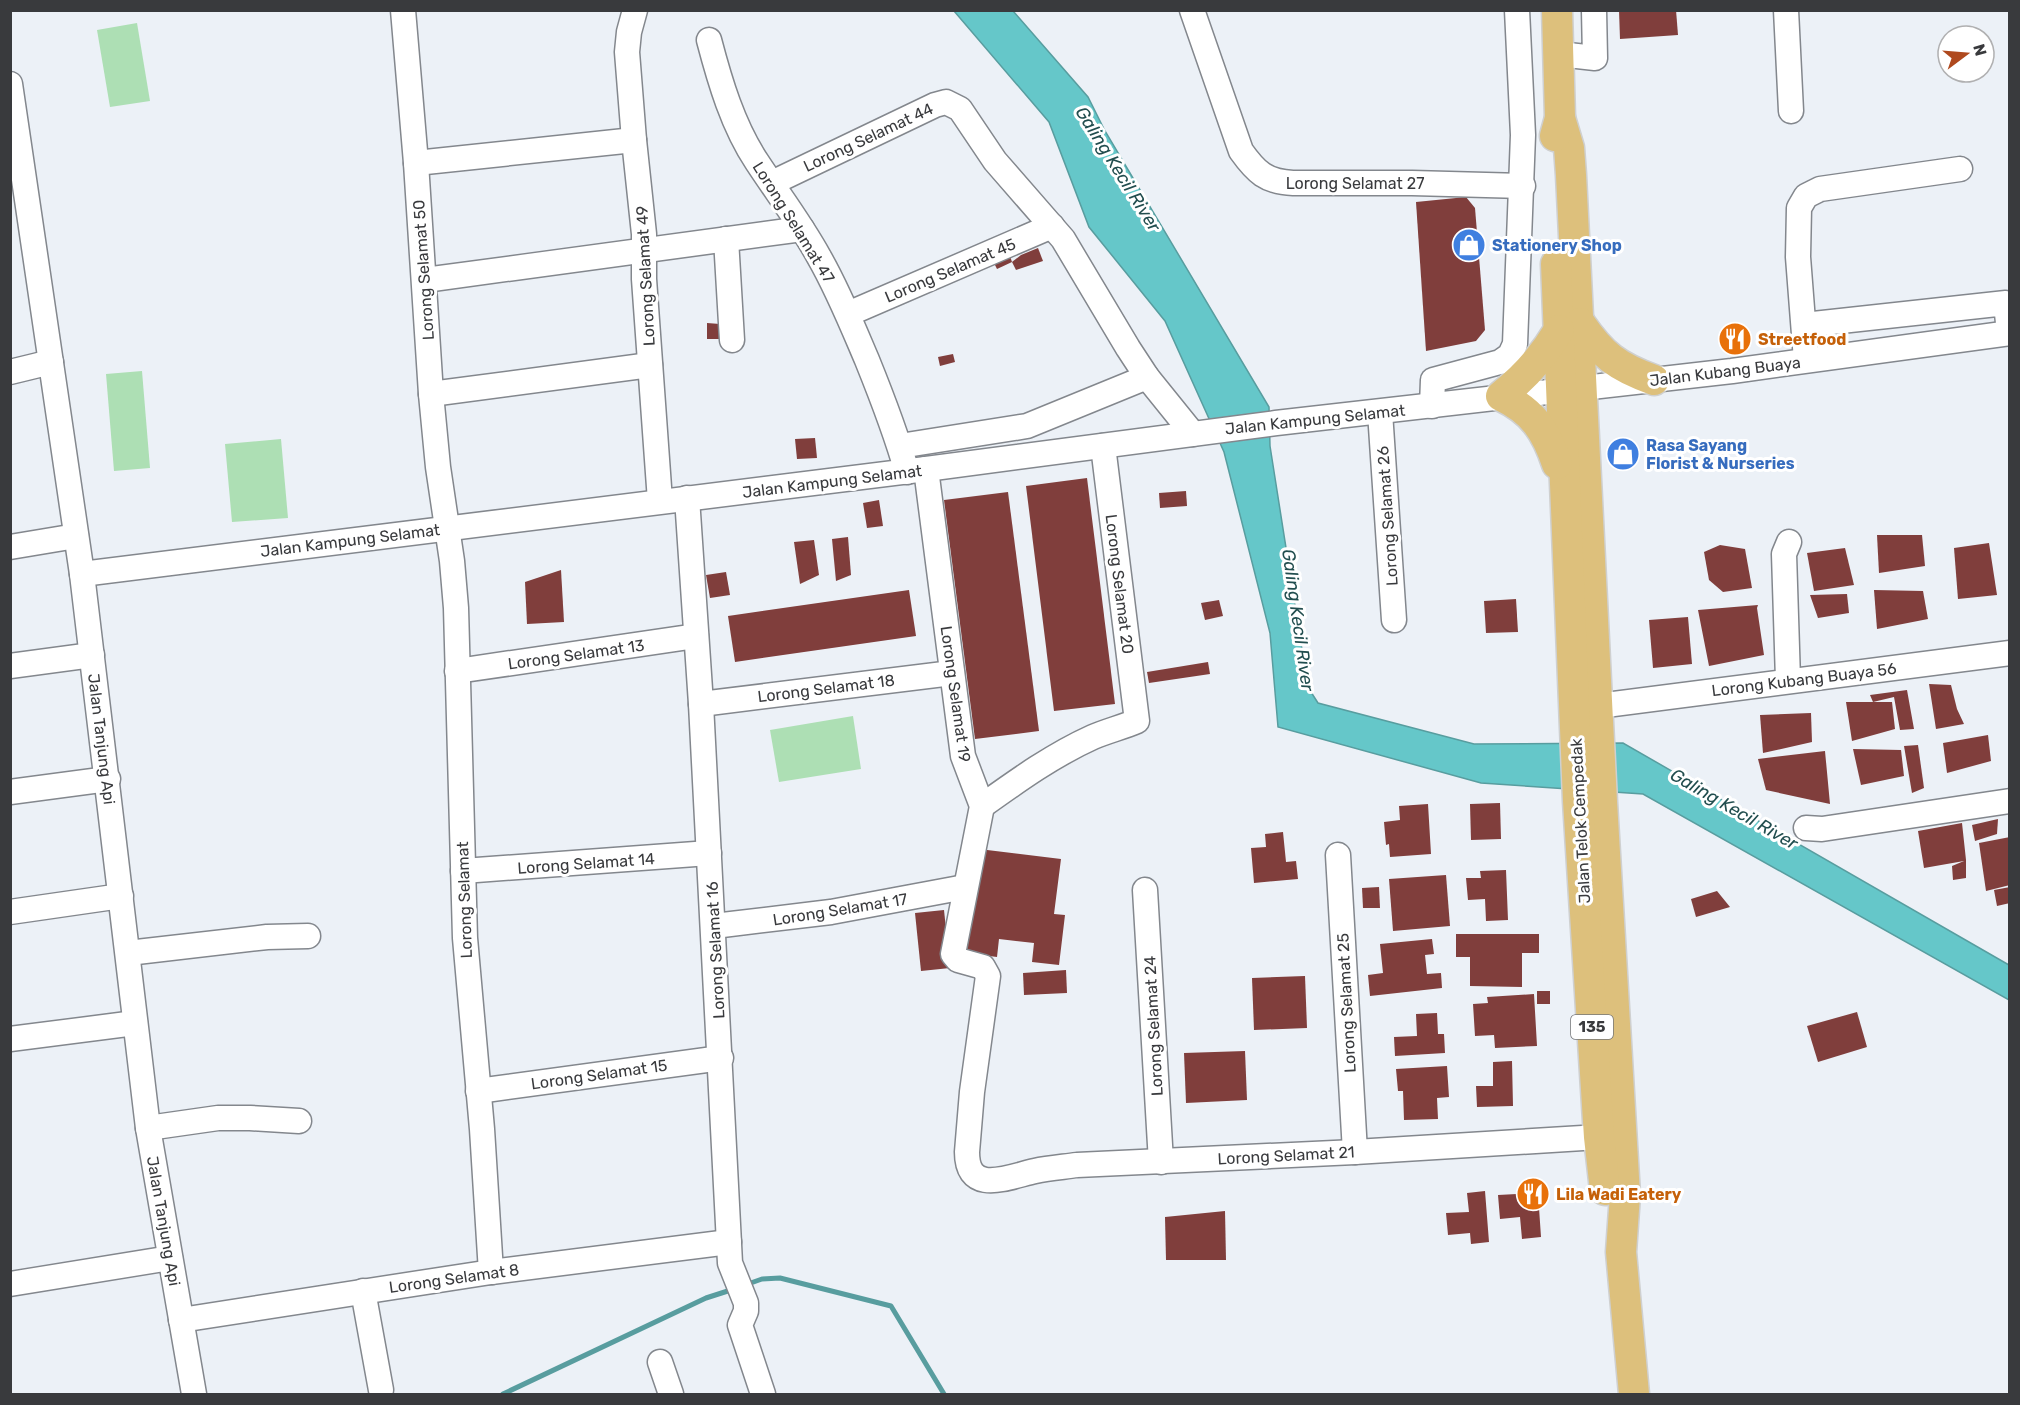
<svg xmlns="http://www.w3.org/2000/svg" width="2020" height="1405" font-family="Rubik,sans-serif">
<style>
.green{fill:#addfb4}
.water{fill:#65c7c9;stroke:#589d9f;stroke-width:1.5}
.lines{fill:none;stroke-linecap:round;stroke-linejoin:round}
.stream{stroke:#589d9f;stroke-width:5}
.building{fill:#803e3c}
.minor-casing{stroke:#83878d;stroke-width:27}
.major-casing{stroke:#cfd0d0;stroke-width:33}
.minor{stroke:#fff;stroke-width:24}
.major{stroke:#ddc07c;stroke-width:30}
.labels{text-anchor:middle;stroke-width:6;stroke-linejoin:round;paint-order:stroke}
.shield{fill:#fff;stroke:#747577;stroke-width:1.5}
.shield-label{font-size:15px;font-weight:bold;fill:#393a3d}
.street-label{font-size:16px;fill:#393a3d;stroke:#fff}
.shop-label{font-size:16px;font-weight:bold;fill:#366cbe;stroke:#fff;text-anchor:start}
.food-label{font-size:16px;font-weight:bold;fill:#c56008;stroke:#fff;text-anchor:start}
.water-label{font-size:18px;font-style:italic;fill:#224e4f;stroke:#fff}
</style>
<rect width="100%" height="100%" fill="#ecf1f7"/>
<!-- green -->
<g class="green">
<polygon points="137,23 150,101 110,107 97,30"/>
<polygon points="142,371 150,468 114,471 106,374"/>
<polygon points="281,439 288,518 232,522 225,444"/>
<polygon points="853,716 861,769 779,782 770,730"/>
</g>
<!-- water -->
<polygon class="water" points="954,11 1013,11 1088,97 1105,131 1269,407 1270,446 1306,675 1309,689 1318,703 1474,744 1623,743 2009,965 2009,1000 1643,794 1481,783 1278,727 1270,633 1224,452 1165,321 1089,227 1049,122"/>
<g class="lines">
<!-- stream -->
<g class="stream">
<polyline points="745,1285 762,1279 780,1278 891,1306 944,1394"/>
<polyline points="503,1394 706,1298 734,1289"/>
</g>
</g>
<!-- building -->
<g class="building">
<polygon points="1619,10 1676,10 1678,35 1620,39"/>
<polygon points="1466,197 1475,208 1485,330 1476,341 1426,351 1416,202"/>
<polygon points="1038,248 1043,261 1016,270 1012,262 1021,255"/>
<polygon points="1010,256 1012,262 997,269 994,263"/>
<polygon points="707,323 720,324 720,339 707,339"/>
<polygon points="953,354 955,362 940,366 938,357"/>
<polygon points="815,438 817,458 797,459 795,439"/>
<polygon points="1087,478 1115,704 1054,711 1026,486"/>
<polygon points="1186,491 1187,506 1160,508 1159,493"/>
<polygon points="1008,492 1039,731 975,739 944,500"/>
<polygon points="879,500 883,526 867,528 863,503"/>
<polygon points="1877,535 1922,535 1925,566 1879,573"/>
<polygon points="848,537 851,575 836,581 832,539"/>
<polygon points="814,540 819,575 800,584 794,542"/>
<polygon points="1989,543 1997,595 1958,599 1954,548"/>
<polygon points="1720,545 1745,549 1752,588 1723,592 1709,580 1704,552"/>
<polygon points="1845,548 1854,585 1814,591 1807,553"/>
<polygon points="561,570 564,622 527,624 525,582"/>
<polygon points="726,572 730,595 710,598 706,575"/>
<polygon points="909,590 916,636 735,662 728,616"/>
<polygon points="1874,590 1923,591 1928,619 1877,629"/>
<polygon points="1847,594 1849,613 1818,618 1810,595"/>
<polygon points="1516,599 1518,632 1486,633 1484,601"/>
<polygon points="1219,600 1223,616 1205,620 1201,603"/>
<polygon points="1758,605 1757,608 1764,655 1709,666 1698,610"/>
<polygon points="1688,617 1692,664 1653,668 1649,620"/>
<polygon points="1208,662 1210,674 1149,683 1147,672"/>
<polygon points="1929,684 1951,685 1957,709 1964,724 1936,729"/>
<polygon points="1907,690 1914,729 1900,730 1894,697 1873,702 1892,702 1895,729 1852,741 1846,702 1873,702 1870,695"/>
<polygon points="1811,713 1812,742 1763,753 1760,715"/>
<polygon points="1988,735 1991,761 1947,773 1943,743"/>
<polygon points="1918,745 1924,788 1912,793 1904,746"/>
<polygon points="1853,749 1901,750 1904,776 1861,785"/>
<polygon points="1825,751 1830,804 1766,790 1758,759"/>
<polygon points="1500,803 1501,839 1471,840 1470,804"/>
<polygon points="1428,804 1431,854 1390,857 1389,844 1386,845 1384,822 1400,820 1399,806"/>
<polygon points="1998,819 1997,834 1975,841 1972,825"/>
<polygon points="1962,823 1966,860 1966,878 1953,880 1952,866 1964,861 1924,868 1918,831"/>
<polygon points="1283,832 1286,862 1296,861 1298,879 1254,883 1251,848 1266,847 1265,834"/>
<polygon points="2010,837 2010,885 1986,891 1979,843"/>
<polygon points="979,849 1061,859 1054,914 1065,915 1059,965 1032,962 1034,943 999,939 997,957 966,953"/>
<polygon points="1506,870 1508,920 1486,921 1485,899 1468,900 1466,878 1481,878 1480,871"/>
<polygon points="1446,875 1450,926 1393,931 1389,879"/>
<polygon points="1379,887 1380,908 1363,908 1362,888"/>
<polygon points="2010,887 2010,903 1997,906 1994,890"/>
<polygon points="1717,891 1730,907 1696,917 1691,899"/>
<polygon points="944,910 950,968 921,971 915,913"/>
<polygon points="1456,934 1539,934 1539,953 1522,953 1522,987 1470,986 1470,957 1456,957"/>
<polygon points="1432,939 1434,954 1425,955 1427,974 1441,973 1442,988 1370,996 1368,975 1383,973 1380,944"/>
<polygon points="1066,970 1067,993 1024,995 1023,973"/>
<polygon points="1305,976 1307,1028 1254,1030 1252,978"/>
<rect x="1537" y="991" width="13" height="13"/>
<polygon points="1534,994 1537,1046 1495,1048 1494,1035 1475,1036 1473,1004 1488,1003 1487,997"/>
<polygon points="1857,1012 1867,1047 1818,1062 1807,1026"/>
<polygon points="1437,1013 1438,1034 1444,1034 1445,1053 1395,1056 1394,1037 1417,1036 1416,1014"/>
<polygon points="1245,1051 1247,1100 1186,1103 1184,1053"/>
<polygon points="1512,1061 1513,1106 1477,1107 1476,1086 1493,1086 1493,1062"/>
<polygon points="1447,1066 1449,1097 1437,1098 1438,1119 1404,1120 1403,1091 1398,1091 1396,1069"/>
<polygon points="1485,1191 1489,1242 1471,1244 1470,1233 1448,1235 1446,1213 1469,1212 1467,1193"/>
<polygon points="1538,1193 1541,1237 1522,1239 1520,1217 1500,1219 1498,1195"/>
<polygon points="1225,1211 1226,1260 1166,1260 1165,1217"/>
</g>
<g class="lines">
<!-- minor casing -->
<g class="minor-casing">
<g id="minor">
<polyline points="403,10 416,163 431,394 438,467 452,561 456,608 465,938 482,1129 491,1272"/>
<polyline points="635,10 629,32 627,52 634,140 644,234 644,279 660,501"/>
<path d="M1192,10L1241,151C1256,172 1266,182 1293,183H1412L1523,186"/>
<polyline points="1786,10 1791,111"/>
<path d="M709,40C720,82 733,126 757,162C778,194 801,224 819,257C838,290 852,325 867,360C882,397 896,433 907,472"/>
<polyline points="1559,54 1595,58 1594,10"/>
<polyline points="10,84 82,574 148,1128 194,1394"/>
<polyline points="416,163 634,140"/>
<polyline points="772,183 935,105 946,102 960,109 995,161 1063,239 1128,348 1147,377 1193,434"/>
<polyline points="726,239 732,340"/>
<polyline points="425,280 802,229"/>
<polyline points="848,314 1052,226"/>
<polyline points="1804,325 2006,303 2009,333"/>
<polyline points="1806,360 1798,257 1799,208 1806,196 1820,189 1960,169"/>
<polyline points="10,372 51,362"/>
<polyline points="431,394 650,365"/>
<polyline points="1432,406 1433,380 1500,362 1510,355 1515,344 1523,135 1517,10"/>
<polyline points="1380,412 1394,620"/>
<polyline points="900,446 1027,426 1147,377"/>
<path d="M926,469L963,756L982,806L953,954L958,960L983,967L988,976L972,1092L967,1152C967,1196 1008,1177 1035,1171C1049,1168 1063,1167 1077,1165L1355,1152L1599,1137"/>
<polyline points="687,498 701,704 730,1263 746,1303 746,1311 740,1325 763,1394"/>
<polyline points="10,547 76,536"/>
<polyline points="82,574 926,469 1276,423 1732,371 2010,333"/>
<polyline points="10,666 92,655"/>
<polyline points="457,671 696,636"/>
<polyline points="1788,680 1784,554 1789,542"/>
<polyline points="701,704 952,673"/>
<polyline points="1598,706 2010,653"/>
<polyline points="10,792 108,779"/>
<path d="M982,806C1017,781 1053,755 1093,737C1107,731 1123,727 1137,721L1103,446"/>
<polyline points="1806,828 1822,829 2010,801"/>
<polyline points="1338,855 1355,1152"/>
<polyline points="463,871 709,853"/>
<polyline points="1145,890 1161,1162"/>
<polyline points="10,912 121,896"/>
<polyline points="714,926 831,912 965,887"/>
<polyline points="128,953 267,937 308,936"/>
<polyline points="10,1039 135,1023"/>
<polyline points="478,1091 721,1058"/>
<polyline points="148,1128 218,1118 250,1118 299,1121"/>
<polyline points="10,1284 170,1258"/>
<polyline points="363,1291 381,1390"/>
<polyline points="181,1320 491,1272 729,1242"/>
<polyline points="660,1362 671,1394"/>
</g>
</g>
<!-- major casing -->
<g class="major-casing">
<g id="major">
<polyline points="1560,118 1569,148 1571,175 1602,802 1625,1195 1621,1252 1634,1394"/>
<polyline points="1555,136 1560,118 1557,10"/>
<polyline points="1556,264 1578,801 1599,1137 1605,1190"/>
<path d="M1580,323C1602,355 1617,367 1654,380"/>
<path d="M1557,464C1546,431 1533,411 1501,396C1525,377 1543,357 1559,330"/>
</g>
</g>
<!-- minor -->
<use href="#minor" class="minor"/>
<!-- major -->
<use href="#major" class="major"/>
</g>
<!-- icons -->
<defs>
<g id="shop-disc" transform="scale(1.725)"><circle r="9.5" fill="#3f7fe0" stroke="#fff"/><path d="M-5-2.5h2.3a2.7 3.5 0 0 1 5.4 0H5L5.5 6h-11ZM-1.5-2.5h3a1.5 2.3 0 0 0-3 0Z" fill="#fff"/></g>
<g id="restaurant-disc" transform="scale(1.725)"><circle r="9.5" fill="#e8710a" stroke="#fff"/><path d="M-5-6h1v4h1v-4h1v4h1v-4h1v5L-1.5 .5V6h-2V.5L-5-1ZM5-6V6H3V1.5H1.5Q1.5-4 5-6Z" fill="#fff"/></g>
</defs>
<g fill-rule="evenodd">
<use href="#shop-disc" x="1469" y="245"/>
<use href="#restaurant-disc" x="1735" y="339"/>
<use href="#shop-disc" x="1623" y="454"/>
<use href="#restaurant-disc" x="1533" y="1194"/>
</g>
<g class="labels">
<!-- shield labels -->
<rect class="shield" x="1571" y="1015" width="42" height="24" rx="4.5"/>
<g class="shield-label">
<text x="1592" y="1032">135</text>
</g>
<!-- street labels -->
<g class="street-label">
<text transform="translate(868 137) rotate(-25)" y="6">Lorong Selamat 44</text>
<text x="1355" y="189">Lorong Selamat 27</text>
<text transform="translate(794 222) rotate(58)" y="6">Lorong Selamat 47</text>
<text transform="translate(423 270) rotate(-94)" y="6">Lorong Selamat 50</text>
<text transform="translate(950 270) rotate(-23)" y="6">Lorong Selamat 45</text>
<text transform="translate(645 276) rotate(-93)" y="6">Lorong Selamat 49</text>
<text transform="translate(1725 371) rotate(-7)" y="6">Jalan Kubang Buaya</text>
<text transform="translate(1315 419) rotate(-6)" y="6">Jalan Kampung Selamat</text>
<text transform="translate(832 481) rotate(-7)" y="6">Jalan Kampung Selamat</text>
<text transform="translate(1387 516) rotate(-94)" y="6">Lorong Selamat 26</text>
<text transform="translate(350 540) rotate(-7)" y="6">Jalan Kampung Selamat</text>
<text transform="translate(1120 584) rotate(83)" y="6">Lorong Selamat 20</text>
<text transform="translate(576 654) rotate(-8)" y="6">Lorong Selamat 13</text>
<text transform="translate(1804 679) rotate(-7)" y="6">Lorong Kubang Buaya 56</text>
<text transform="translate(826 688) rotate(-7)" y="6">Lorong Selamat 18</text>
<text transform="translate(956 694) rotate(82)" y="6">Lorong Selamat 19</text>
<text transform="translate(102 739) rotate(83)" y="6">Jalan Tanjung Api</text>
<text transform="translate(1580 821) rotate(-93)" y="6">Jalan Telok Cempedak</text>
<text transform="translate(586 863) rotate(-4)" y="6">Lorong Selamat 14</text>
<text transform="translate(464 900) rotate(-92)" y="6">Lorong Selamat</text>
<text transform="translate(840 909) rotate(-9)" y="6">Lorong Selamat 17</text>
<text transform="translate(715 950) rotate(-93)" y="6">Lorong Selamat 16</text>
<text transform="translate(1346 1003) rotate(-93)" y="6">Lorong Selamat 25</text>
<text transform="translate(1153 1026) rotate(-93)" y="6">Lorong Selamat 24</text>
<text transform="translate(599 1074) rotate(-8)" y="6">Lorong Selamat 15</text>
<text transform="translate(1286 1155) rotate(-3)" y="6">Lorong Selamat 21</text>
<text transform="translate(164 1221) rotate(80)" y="6">Jalan Tanjung Api</text>
<text transform="translate(454 1278) rotate(-8)" y="6">Lorong Selamat 8</text>
</g>
<!-- shop labels -->
<g class="shop-label">
<text x="1492" y="251">Stationery Shop</text>
<text x="1646" y="451">Rasa Sayang<tspan x="1646" dy="18">Florist &amp; Nurseries</tspan></text>
</g>
<!-- food labels -->
<g class="food-label">
<text x="1758" y="345">Streetfood</text>
<text x="1556" y="1200">Lila Wadi Eatery</text>
</g>
<!-- water labels -->
<g class="water-label">
<text transform="translate(1118 169) rotate(58)" y="6">Galing Kecil River</text>
<text transform="translate(1298 620) rotate(82)" y="6">Galing Kecil River</text>
<text transform="translate(1734 809) rotate(30)" y="6">Galing Kecil River</text>
</g>
</g>
<!-- border -->
<rect width="2020" height="1405" fill="none" stroke="#393a3d" stroke-width="24"/>
<!-- north arrow -->
<g transform="translate(1966 54) rotate(74)"><circle r="28" fill="#ffffff" stroke="#b0b0b1" stroke-width="1.5"/>
<path d="M0-4.5L10 22L0 15L-10 22Z" fill="#af491e"/>
<text y="-9" font-size="16" font-weight="bold" text-anchor="middle" fill="#393a3d">N</text>
</g>
</svg>
